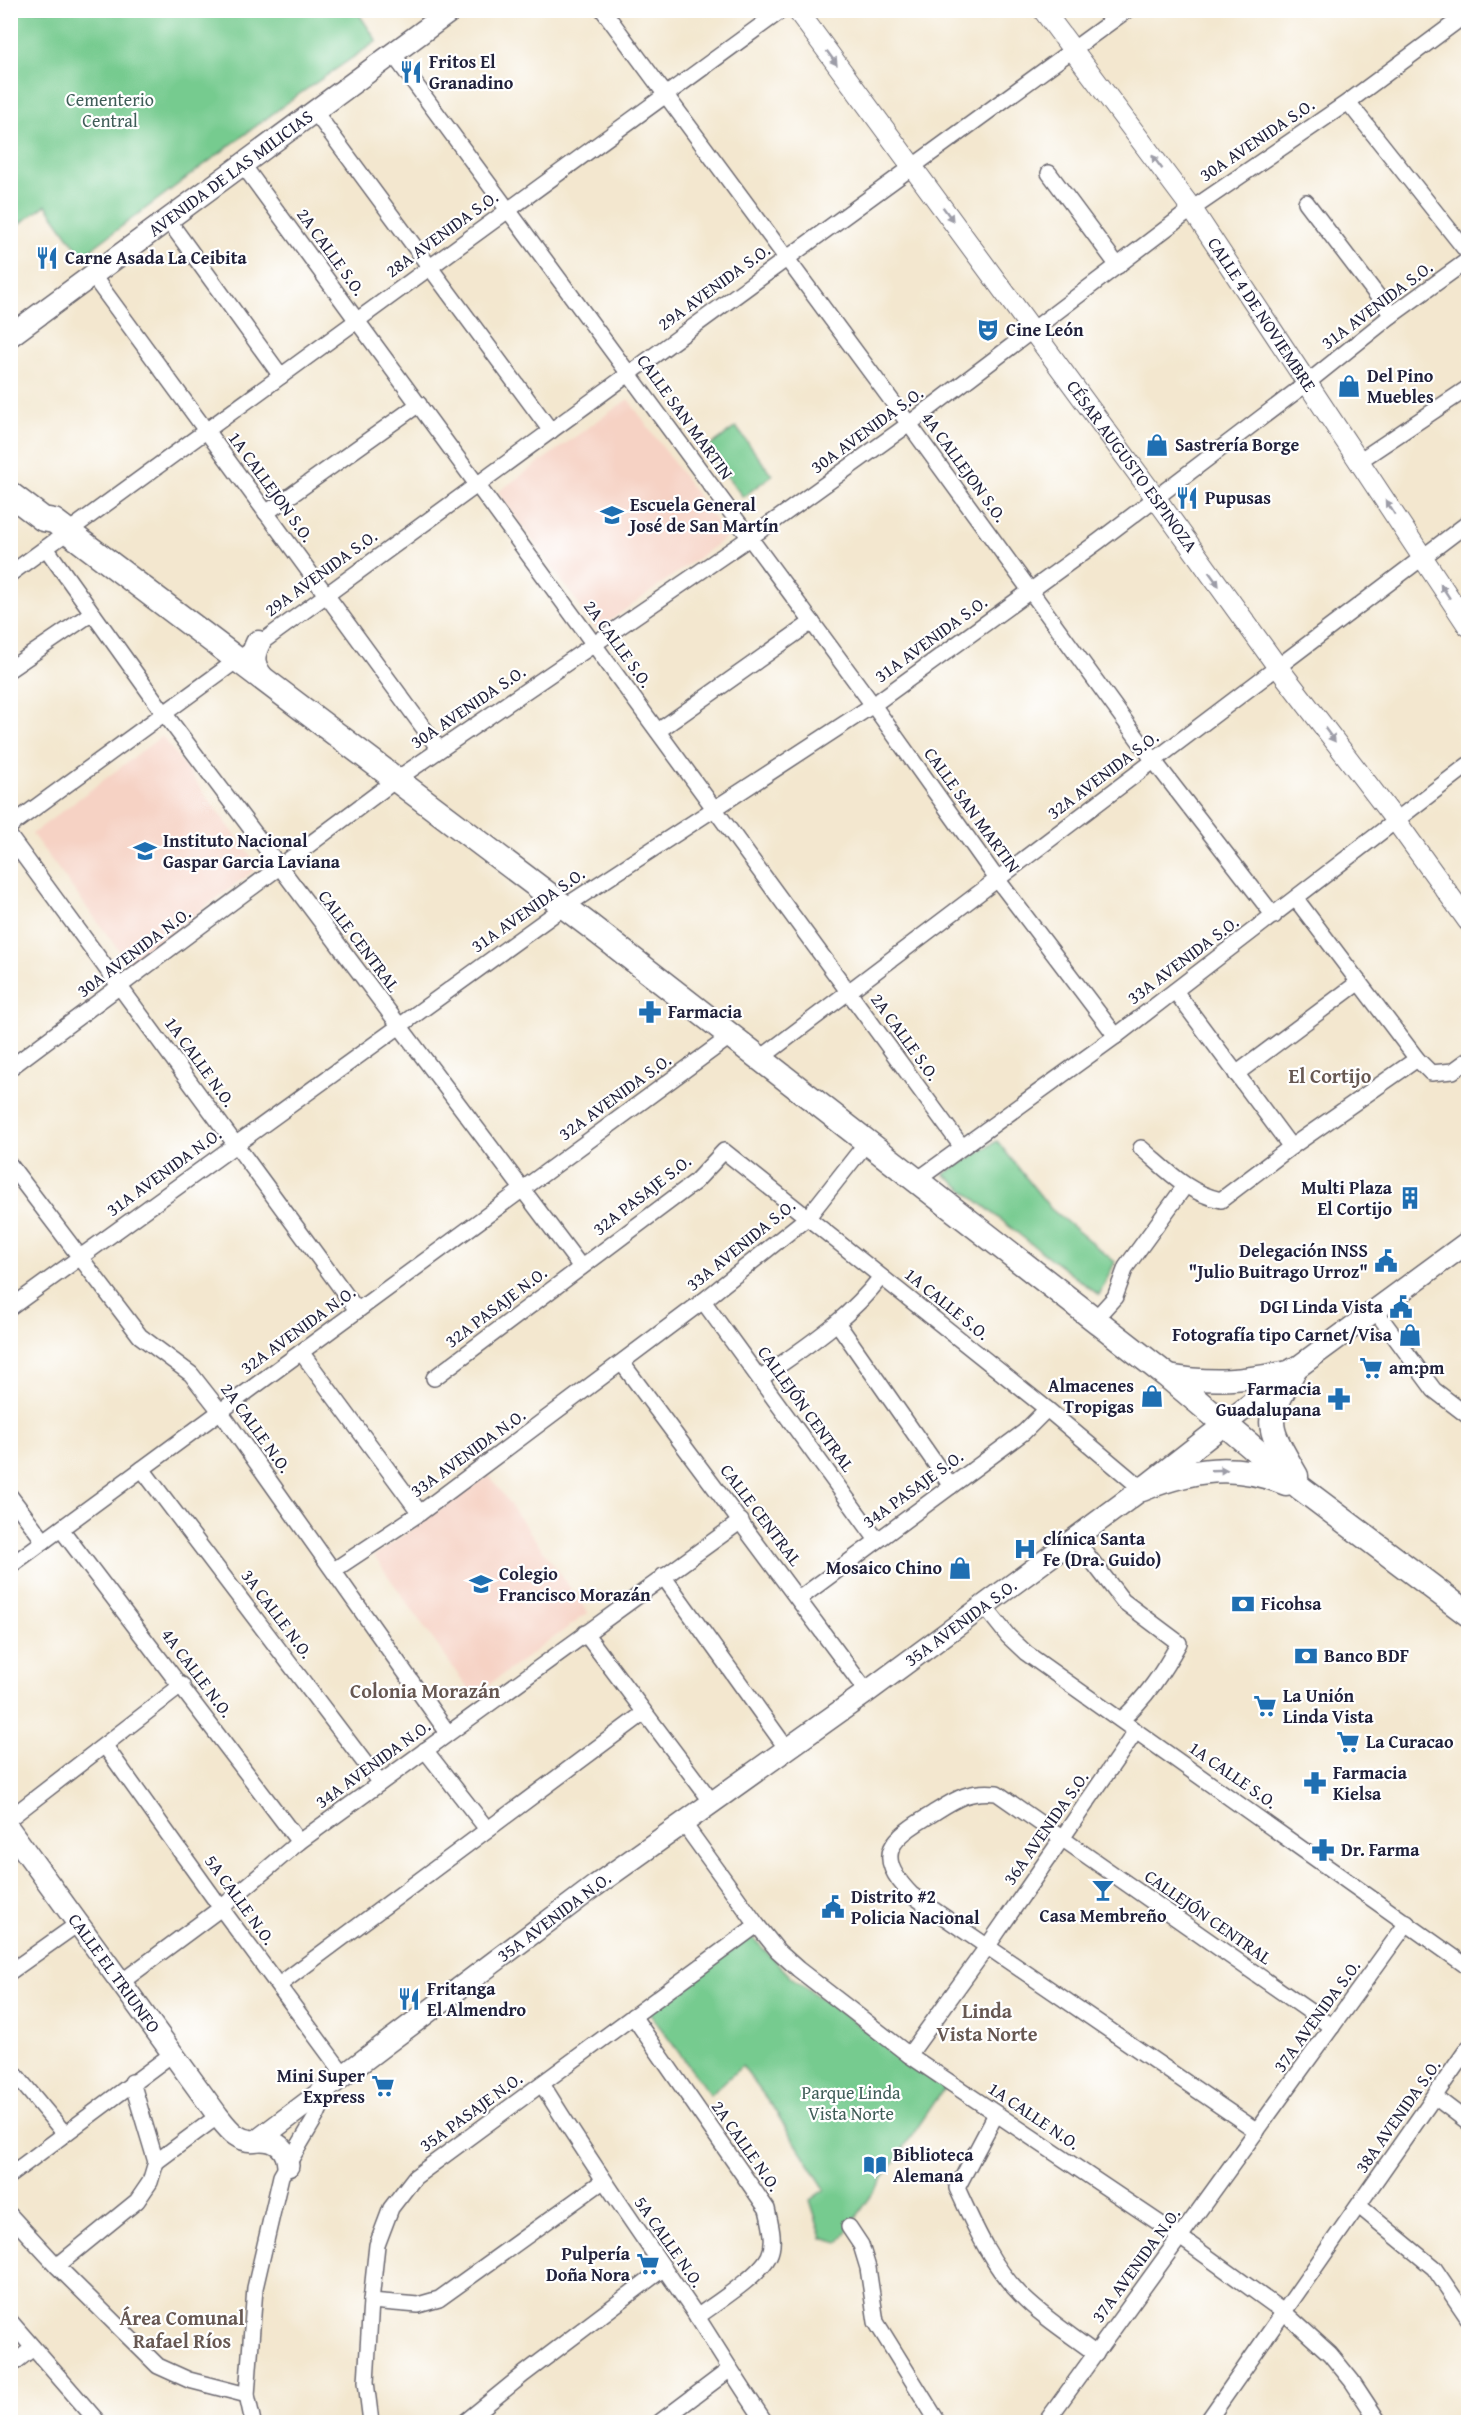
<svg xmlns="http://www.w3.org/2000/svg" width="1479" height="2433" font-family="'Gentium Book Plus',serif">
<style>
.built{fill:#f6d2c4}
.green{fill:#76cb8f;stroke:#4c7665;stroke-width:1.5}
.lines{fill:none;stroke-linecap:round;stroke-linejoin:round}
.minor-casing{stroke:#6b676f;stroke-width:18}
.tertiary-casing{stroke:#6b676f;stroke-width:22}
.secondary-casing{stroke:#6b676f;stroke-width:24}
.primary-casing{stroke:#6b676f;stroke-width:27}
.minor{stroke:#fff;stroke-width:15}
.tertiary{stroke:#fff;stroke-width:20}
.secondary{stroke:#fff;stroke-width:21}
.primary{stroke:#fff;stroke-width:24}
.oneway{fill:#9c9ca7}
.labels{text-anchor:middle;stroke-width:4.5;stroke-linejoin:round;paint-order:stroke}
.poi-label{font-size:18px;font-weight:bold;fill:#22223b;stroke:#fff;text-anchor:start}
.park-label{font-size:18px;fill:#3f5d58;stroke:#fff}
.street-label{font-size:18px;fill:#22223b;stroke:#fff}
.neighbourhood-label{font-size:20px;font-weight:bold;fill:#675852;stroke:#fff}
</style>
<rect width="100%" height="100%" fill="#fff"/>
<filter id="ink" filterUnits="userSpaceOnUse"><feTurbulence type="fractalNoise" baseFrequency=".0167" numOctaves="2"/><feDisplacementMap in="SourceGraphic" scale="12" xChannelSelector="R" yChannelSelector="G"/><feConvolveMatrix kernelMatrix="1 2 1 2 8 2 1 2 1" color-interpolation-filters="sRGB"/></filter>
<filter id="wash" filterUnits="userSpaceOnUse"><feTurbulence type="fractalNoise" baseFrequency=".008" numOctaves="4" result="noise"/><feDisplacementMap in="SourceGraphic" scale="24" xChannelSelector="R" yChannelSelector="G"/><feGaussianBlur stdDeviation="1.35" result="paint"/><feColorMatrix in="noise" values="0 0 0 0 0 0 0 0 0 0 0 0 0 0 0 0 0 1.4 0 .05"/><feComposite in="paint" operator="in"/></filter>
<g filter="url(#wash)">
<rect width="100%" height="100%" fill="#f3e7cf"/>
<!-- built -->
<g class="built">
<polygon points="628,399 727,537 597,630 498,492"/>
<polygon points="162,736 259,867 129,964 32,834"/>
<polygon points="489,1475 588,1613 473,1696 374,1556"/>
</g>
<!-- green -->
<g class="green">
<polygon points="11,10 357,11 377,41 295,97 82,256 46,205 11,230"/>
<polygon points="736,427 772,475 743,497 706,449"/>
<polygon points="997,1141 1051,1209 1115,1262 1099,1295 1030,1243 944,1174"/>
<polygon points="751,1936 791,1977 945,2087 839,2243 822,2238 810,2200 825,2189 772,2106 742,2066 710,2095 649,2012"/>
</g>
</g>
<g filter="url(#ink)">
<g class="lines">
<!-- minor casing -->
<g class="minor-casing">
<g id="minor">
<polyline points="603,10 909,424 1154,761 1274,916"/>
<polyline points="393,54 873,705 997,879 1116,1036"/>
<polyline points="1348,102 1468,253"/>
<polyline points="315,112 551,431"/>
<polyline points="243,165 962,1147"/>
<polyline points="1049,173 1118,266"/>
<polyline points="1306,202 1392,315"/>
<polyline points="168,220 281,376"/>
<polyline points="93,276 439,749"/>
<polyline points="1359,461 1468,388"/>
<polyline points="266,513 419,404"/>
<polyline points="46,548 164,713 581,1267"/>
<polyline points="10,574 782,10"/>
<polyline points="10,669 92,613"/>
<polyline points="658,731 812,622"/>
<polyline points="10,826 1127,10"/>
<polyline points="10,837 357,1310"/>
<polyline points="1296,899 1417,1059 1431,1073 1453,1071 1468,1060"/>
<polyline points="1175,991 1291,1147"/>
<polyline points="761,1058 1468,523"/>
<polyline points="10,1068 397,779 777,519 909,424 1192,209 1348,102 1468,13"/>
<polyline points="1236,1074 1359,982"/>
<path d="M1141,1148C1167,1170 1187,1193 1221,1200L1291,1147L1417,1059"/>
<polyline points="10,1165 140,1336 191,1374 220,1411 448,1733"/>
<polyline points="917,1180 1116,1036 1468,765"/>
<polyline points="703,1301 877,1540"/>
<polyline points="10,1308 564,907 873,705 1099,541 1307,383 1392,315 1468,260"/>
<polyline points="1375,1310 1434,1390 1468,1416"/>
<polyline points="1095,1319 1115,1297 1126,1267 1185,1186"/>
<polyline points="838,1324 951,1486"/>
<polyline points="301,1352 420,1513"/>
<polyline points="622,1363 867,1692"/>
<polyline points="434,1378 695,1182 724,1151 1047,1409 1142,1489"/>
<path d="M760,1379C806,1346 846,1322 881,1277"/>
<polyline points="142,1469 380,1783"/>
<polyline points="10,1496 44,1541"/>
<polyline points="61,1529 299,1842"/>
<path d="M1075,1539L1123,1601L1179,1643C1163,1672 1146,1698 1121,1720"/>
<polyline points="10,1566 731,1036"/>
<polyline points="334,1570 420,1513 495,1457 703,1301 808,1217 867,1142"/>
<polyline points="663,1576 787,1749"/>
<polyline points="800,1598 1024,1432 1047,1409"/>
<polyline points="984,1606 1008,1636 1026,1653 1468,1967"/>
<polyline points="585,1633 712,1802"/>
<polyline points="105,1746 221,1908 345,2076"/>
<polyline points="425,1750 487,1829"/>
<polyline points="10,1818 182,1685"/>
<polyline points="684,1824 757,1925 778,1951 798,1969 909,2055 1180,2237 1285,2313 1330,2354 1352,2381 1379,2422"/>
<polyline points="10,1972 79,1923"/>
<polyline points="120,1983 221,1908 299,1842 741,1521"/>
<polyline points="279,1985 644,1713"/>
<path d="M633,2016L767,2209C770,2223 776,2242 769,2256C759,2276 716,2303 697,2317"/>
<polyline points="909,2055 987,1947 1136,1731"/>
<polyline points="10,2068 65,2134"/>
<path d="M542,2084C590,2163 644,2238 696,2315C719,2351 741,2387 765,2422"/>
<polyline points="1435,2097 1468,2122"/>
<path d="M996,2114L957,2188C974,2225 991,2265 1020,2294C1042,2317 1071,2335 1096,2354"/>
<path d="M1257,2131L912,1895C871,1854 892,1838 932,1814C956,1799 968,1790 997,1793L1332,2027"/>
<polyline points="156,2162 218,2116"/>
<polyline points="10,2175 172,2054"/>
<polyline points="1359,2206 1434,2268 1468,2318"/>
<polyline points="10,2215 57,2266 158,2366 189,2380 247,2395"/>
<polyline points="849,2227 861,2245 868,2268 876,2322 938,2422"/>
<polyline points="57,2266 137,2201 150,2182 156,2162 132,2082"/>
<polyline points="371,2301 418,2305 439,2299 603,2181"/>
<polyline points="10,2321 98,2422"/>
<polyline points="10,2366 33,2348"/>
<polyline points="253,2422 247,2395 255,2288 281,2176 317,2115 329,2088"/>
<polyline points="371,2422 366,2382 371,2301 377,2245 391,2208 415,2177 757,1925"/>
<polyline points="465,2422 524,2374 664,2268"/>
<polyline points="660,2422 729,2370"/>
<polyline points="1046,2422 1407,1923"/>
<polyline points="1207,2422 1468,2048"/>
</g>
</g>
<!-- tertiary casing -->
<g class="tertiary-casing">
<g id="tertiary">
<path id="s1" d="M797,10L1155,497L1277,666L1396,821L1468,921"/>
<path id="s2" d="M1043,10L1192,209L1468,626"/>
</g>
</g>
<!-- secondary casing -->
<g class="secondary-casing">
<g id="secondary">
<path id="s3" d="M10,336L452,10"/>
<path d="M1166,1375C1214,1384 1244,1380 1291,1371"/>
<path id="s4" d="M10,1830L218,2116C229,2130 239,2144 258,2140L595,1886L867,1692L1142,1489L1294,1370L1468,1242"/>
<path d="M258,2140C276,2139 287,2148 288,2166"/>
</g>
</g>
<!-- primary casing -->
<g class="primary-casing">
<g id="primary">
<polyline points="10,494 43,519 54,521 590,926 1166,1375 1302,1489 1468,1614"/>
<path d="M258,643C251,657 252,665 261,677"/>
<path d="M1294,1370C1264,1426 1265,1421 1296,1476"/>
<path d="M1142,1489C1192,1469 1235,1462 1286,1483"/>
</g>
</g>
<!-- minor -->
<use href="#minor" class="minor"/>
<!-- tertiary -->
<use href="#tertiary" class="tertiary"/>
<!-- secondary -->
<use href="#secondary" class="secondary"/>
<!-- primary -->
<use href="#primary" class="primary"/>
</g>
<!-- one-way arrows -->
<defs><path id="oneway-solid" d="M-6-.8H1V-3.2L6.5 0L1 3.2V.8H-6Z" transform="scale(1.5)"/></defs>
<g class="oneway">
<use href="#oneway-solid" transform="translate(832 58) rotate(54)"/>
<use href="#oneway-solid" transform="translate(1157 162) rotate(-127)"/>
<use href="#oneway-solid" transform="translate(948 214) rotate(54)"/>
<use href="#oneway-solid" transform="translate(1390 507) rotate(-123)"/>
<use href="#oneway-solid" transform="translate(1214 579) rotate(54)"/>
<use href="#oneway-solid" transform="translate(1445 591) rotate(-123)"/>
<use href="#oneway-solid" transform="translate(1330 735) rotate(53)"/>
<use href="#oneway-solid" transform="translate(1219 1470) rotate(-2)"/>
</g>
</g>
<!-- icons -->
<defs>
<g id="restaurant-bare" transform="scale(1.8)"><path d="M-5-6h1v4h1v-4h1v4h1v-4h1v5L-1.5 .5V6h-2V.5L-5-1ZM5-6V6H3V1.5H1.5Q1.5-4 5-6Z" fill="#1f6fb2" stroke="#fff" stroke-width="2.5" paint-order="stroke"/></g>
<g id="theatre-bare" transform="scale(1.8)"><path d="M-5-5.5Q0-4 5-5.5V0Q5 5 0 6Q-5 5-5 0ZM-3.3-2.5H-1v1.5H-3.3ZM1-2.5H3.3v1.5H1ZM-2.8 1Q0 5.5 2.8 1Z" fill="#1f6fb2" stroke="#fff" stroke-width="2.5" paint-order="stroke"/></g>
<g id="shop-bare" transform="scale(1.8)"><path d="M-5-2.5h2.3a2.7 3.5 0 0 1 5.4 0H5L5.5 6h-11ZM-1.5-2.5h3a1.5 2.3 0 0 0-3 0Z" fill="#1f6fb2" stroke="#fff" stroke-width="2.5" paint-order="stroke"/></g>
<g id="school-bare" transform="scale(1.8)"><path d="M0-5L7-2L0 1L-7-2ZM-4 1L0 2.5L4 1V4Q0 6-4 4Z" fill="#1f6fb2" stroke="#fff" stroke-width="2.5" paint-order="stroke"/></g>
<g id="pharmacy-bare" transform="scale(1.8)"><path d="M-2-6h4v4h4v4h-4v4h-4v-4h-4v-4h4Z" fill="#1f6fb2" stroke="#fff" stroke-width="2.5" paint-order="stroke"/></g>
<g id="building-bare" transform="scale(1.8)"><path d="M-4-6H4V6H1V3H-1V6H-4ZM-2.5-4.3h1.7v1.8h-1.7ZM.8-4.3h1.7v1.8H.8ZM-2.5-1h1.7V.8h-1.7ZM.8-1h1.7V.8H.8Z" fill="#1f6fb2" stroke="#fff" stroke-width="2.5" paint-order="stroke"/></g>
<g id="civic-bare" transform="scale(1.8)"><path d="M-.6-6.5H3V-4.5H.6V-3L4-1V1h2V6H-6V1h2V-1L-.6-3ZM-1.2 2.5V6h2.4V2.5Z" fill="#1f6fb2" stroke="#fff" stroke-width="2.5" paint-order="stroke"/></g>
<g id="supermarket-bare" transform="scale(1.8)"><path d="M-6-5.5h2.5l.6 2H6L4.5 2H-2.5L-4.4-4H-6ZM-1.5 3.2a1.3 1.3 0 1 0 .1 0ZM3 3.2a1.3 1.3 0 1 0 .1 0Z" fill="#1f6fb2" stroke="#fff" stroke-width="2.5" paint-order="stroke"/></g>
<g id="hospital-bare" transform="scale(1.8)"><path d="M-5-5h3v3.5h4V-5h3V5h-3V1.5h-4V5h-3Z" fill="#1f6fb2" stroke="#fff" stroke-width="2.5" paint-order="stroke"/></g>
<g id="bank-bare" transform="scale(1.8)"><path d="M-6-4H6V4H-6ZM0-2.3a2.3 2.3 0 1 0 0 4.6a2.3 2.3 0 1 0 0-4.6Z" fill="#1f6fb2" stroke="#fff" stroke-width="2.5" paint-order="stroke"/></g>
<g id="bar-bare" transform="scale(1.8)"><path d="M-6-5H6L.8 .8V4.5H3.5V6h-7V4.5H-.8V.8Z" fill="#1f6fb2" stroke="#fff" stroke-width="2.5" paint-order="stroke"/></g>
<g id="library-bare" transform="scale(1.8)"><path d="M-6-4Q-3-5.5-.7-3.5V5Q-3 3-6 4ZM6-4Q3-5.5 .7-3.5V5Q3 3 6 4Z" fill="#1f6fb2" stroke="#fff" stroke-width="2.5" paint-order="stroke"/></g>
</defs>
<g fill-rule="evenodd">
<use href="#restaurant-bare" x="411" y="72"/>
<use href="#restaurant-bare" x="47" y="258"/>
<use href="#theatre-bare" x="988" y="330"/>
<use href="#shop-bare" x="1349" y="386"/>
<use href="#shop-bare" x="1157" y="445"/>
<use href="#restaurant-bare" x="1187" y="498"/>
<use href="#school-bare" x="612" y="515"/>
<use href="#school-bare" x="145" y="851"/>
<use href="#pharmacy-bare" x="650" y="1012"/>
<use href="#building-bare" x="1410" y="1198"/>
<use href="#civic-bare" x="1386" y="1261"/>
<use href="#civic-bare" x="1401" y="1307"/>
<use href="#shop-bare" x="1410" y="1335"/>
<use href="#supermarket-bare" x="1371" y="1368"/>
<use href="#shop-bare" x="1152" y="1396"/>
<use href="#pharmacy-bare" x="1339" y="1399"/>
<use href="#hospital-bare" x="1025" y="1549"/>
<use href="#shop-bare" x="960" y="1568"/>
<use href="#school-bare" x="481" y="1584"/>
<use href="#bank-bare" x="1243" y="1604"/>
<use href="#bank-bare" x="1306" y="1656"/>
<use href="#supermarket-bare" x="1265" y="1706"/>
<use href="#supermarket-bare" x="1348" y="1742"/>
<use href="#pharmacy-bare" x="1315" y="1783"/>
<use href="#pharmacy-bare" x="1323" y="1850"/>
<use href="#bar-bare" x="1103" y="1890"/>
<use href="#civic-bare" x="833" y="1907"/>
<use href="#restaurant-bare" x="409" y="1999"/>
<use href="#supermarket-bare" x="383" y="2086"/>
<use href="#library-bare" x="875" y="2165"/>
<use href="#supermarket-bare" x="648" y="2264"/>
</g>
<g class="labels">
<!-- poi labels -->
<g class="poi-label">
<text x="429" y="68">Fritos El<tspan x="429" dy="21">Granadino</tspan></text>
<text x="65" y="264">Carne Asada La Ceibita</text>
<text x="1006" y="336">Cine León</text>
<text x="1367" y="382">Del Pino<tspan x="1367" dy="21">Muebles</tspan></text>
<text x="1175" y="451">Sastrería Borge</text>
<text x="1205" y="504">Pupusas</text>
<text x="630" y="511">Escuela General<tspan x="630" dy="21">José de San Martín</tspan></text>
<text x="163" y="847">Instituto Nacional<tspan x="163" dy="21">Gaspar Garcia Laviana</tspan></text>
<text x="668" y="1018">Farmacia</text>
<text x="1392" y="1194" text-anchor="end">Multi Plaza<tspan x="1392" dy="21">El Cortijo</tspan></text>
<text x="1368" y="1257" text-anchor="end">Delegación INSS<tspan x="1368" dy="21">"Julio Buitrago Urroz"</tspan></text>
<text x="1383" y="1313" text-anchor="end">DGI Linda Vista</text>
<text x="1392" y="1341" text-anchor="end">Fotografía tipo Carnet/Visa</text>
<text x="1389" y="1374">am:pm</text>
<text x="1134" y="1392" text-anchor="end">Almacenes<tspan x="1134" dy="21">Tropigas</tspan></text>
<text x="1321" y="1395" text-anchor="end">Farmacia<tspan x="1321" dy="21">Guadalupana</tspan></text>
<text x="1043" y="1545">clínica Santa<tspan x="1043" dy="21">Fe (Dra. Guido)</tspan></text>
<text x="942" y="1574" text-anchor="end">Mosaico Chino</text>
<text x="499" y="1580">Colegio<tspan x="499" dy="21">Francisco Morazán</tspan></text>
<text x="1261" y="1610">Ficohsa</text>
<text x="1324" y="1662">Banco BDF</text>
<text x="1283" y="1702">La Unión<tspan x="1283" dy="21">Linda Vista</tspan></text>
<text x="1366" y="1748">La Curacao</text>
<text x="1333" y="1779">Farmacia<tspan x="1333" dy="21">Kielsa</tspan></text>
<text x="1341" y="1856">Dr. Farma</text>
<text x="851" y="1903">Distrito #2<tspan x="851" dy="21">Policia Nacional</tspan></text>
<text x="1103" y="1922" text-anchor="middle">Casa Membreño</text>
<text x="427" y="1995">Fritanga<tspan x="427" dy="21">El Almendro</tspan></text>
<text x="365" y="2082" text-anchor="end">Mini Super<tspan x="365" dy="21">Express</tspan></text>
<text x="893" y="2161">Biblioteca<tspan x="893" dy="21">Alemana</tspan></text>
<text x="630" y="2260" text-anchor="end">Pulpería<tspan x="630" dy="21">Doña Nora</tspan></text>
</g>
<!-- park labels -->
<g class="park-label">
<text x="110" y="106">Cementerio<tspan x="110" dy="21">Central</tspan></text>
<text x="851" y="2099">Parque Linda<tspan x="851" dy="21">Vista Norte</tspan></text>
</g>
<!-- street labels -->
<g class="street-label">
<text transform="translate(1257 140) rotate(-34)" y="6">30A AVENIDA S.O.</text>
<text dy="6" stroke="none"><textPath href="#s3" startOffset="274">AVENIDA DE LAS MILICIAS</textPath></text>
<text transform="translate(442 234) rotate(-36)" y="6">28A AVENIDA S.O.</text>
<text transform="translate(331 252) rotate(54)" y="6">2A CALLE S.O.</text>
<text transform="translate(714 287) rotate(-36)" y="6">29A AVENIDA S.O.</text>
<text transform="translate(1377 305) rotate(-37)" y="6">31A AVENIDA S.O.</text>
<text dy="6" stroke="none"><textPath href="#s2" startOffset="375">CALLE 4 DE NOVIEMBRE</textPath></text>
<text transform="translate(685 417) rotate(54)" y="6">CALLE SAN MARTIN</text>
<text transform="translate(867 430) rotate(-36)" y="6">30A AVENIDA S.O.</text>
<text dy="6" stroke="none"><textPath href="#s1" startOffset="566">CÉSAR AUGUSTO ESPINOZA</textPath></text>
<text transform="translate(964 467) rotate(54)" y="6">4A CALLEJON S.O.</text>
<text transform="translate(271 487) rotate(54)" y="6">1A CALLEJON S.O.</text>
<text transform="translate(321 573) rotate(-36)" y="6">29A AVENIDA S.O.</text>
<text transform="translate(931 639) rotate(-36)" y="6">31A AVENIDA S.O.</text>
<text transform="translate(618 644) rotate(54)" y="6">2A CALLE S.O.</text>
<text transform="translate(468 707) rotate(-34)" y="6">30A AVENIDA S.O.</text>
<text transform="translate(1103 775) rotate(-37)" y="6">32A AVENIDA S.O.</text>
<text transform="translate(972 810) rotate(54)" y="6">CALLE SAN MARTIN</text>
<text transform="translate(528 910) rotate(-35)" y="6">31A AVENIDA S.O.</text>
<text transform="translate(359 941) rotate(53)" y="6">CALLE CENTRAL</text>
<text transform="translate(134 952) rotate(-37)" y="6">30A AVENIDA N.O.</text>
<text transform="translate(1183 960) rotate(-37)" y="6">33A AVENIDA S.O.</text>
<text transform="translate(905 1037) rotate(54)" y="6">2A CALLE S.O.</text>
<text transform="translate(200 1062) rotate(54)" y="6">1A CALLE N.O.</text>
<text transform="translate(615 1097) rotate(-36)" y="6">32A AVENIDA S.O.</text>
<text transform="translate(164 1172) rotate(-36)" y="6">31A AVENIDA N.O.</text>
<text transform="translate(642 1195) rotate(-38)" y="6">32A PASAJE S.O.</text>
<text transform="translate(741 1245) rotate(-39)" y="6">33A AVENIDA S.O.</text>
<text transform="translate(947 1304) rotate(39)" y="6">1A CALLE S.O.</text>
<text transform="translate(496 1307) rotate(-37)" y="6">32A PASAJE N.O.</text>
<text transform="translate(298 1330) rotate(-36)" y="6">32A AVENIDA N.O.</text>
<text transform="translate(806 1409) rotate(54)" y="6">CALLEJÓN CENTRAL</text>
<text transform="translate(256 1428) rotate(54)" y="6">2A CALLE N.O.</text>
<text transform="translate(468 1453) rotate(-36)" y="6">33A AVENIDA N.O.</text>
<text transform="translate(913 1489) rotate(-36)" y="6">34A PASAJE S.O.</text>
<text transform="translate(761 1515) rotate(53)" y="6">CALLE CENTRAL</text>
<text transform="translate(277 1614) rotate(53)" y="6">3A CALLE N.O.</text>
<text dy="6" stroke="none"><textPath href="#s4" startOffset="1276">35A AVENIDA S.O.</textPath></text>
<text transform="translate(197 1673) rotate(53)" y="6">4A CALLE N.O.</text>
<text transform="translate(373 1764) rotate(-36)" y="6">34A AVENIDA N.O.</text>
<text transform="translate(1233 1775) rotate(35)" y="6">1A CALLE S.O.</text>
<text transform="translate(1046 1828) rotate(-55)" y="6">36A AVENIDA S.O.</text>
<text transform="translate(240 1900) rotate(54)" y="6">5A CALLE N.O.</text>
<text transform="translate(1208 1917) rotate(35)" y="6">CALLEJÓN CENTRAL</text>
<text dy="6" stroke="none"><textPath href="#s4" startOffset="774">35A AVENIDA N.O.</textPath></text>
<text dy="6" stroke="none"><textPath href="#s4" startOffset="177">CALLE EL TRIUNFO</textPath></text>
<text transform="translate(1317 2016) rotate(-54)" y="6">37A AVENIDA S.O.</text>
<text transform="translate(471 2112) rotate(-36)" y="6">35A PASAJE N.O.</text>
<text transform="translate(1034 2116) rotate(34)" y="6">1A CALLE N.O.</text>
<text transform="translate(1398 2116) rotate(-55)" y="6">38A AVENIDA S.O.</text>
<text transform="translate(746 2146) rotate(55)" y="6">2A CALLE N.O.</text>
<text transform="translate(669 2242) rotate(55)" y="6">5A CALLE N.O.</text>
<text transform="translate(1136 2265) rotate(-54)" y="6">37A AVENIDA N.O.</text>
</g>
<!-- neighbourhood labels -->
<g class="neighbourhood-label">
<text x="1330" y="1083">El Cortijo</text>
<text x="425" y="1698">Colonia Morazán</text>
<text x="987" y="2018">Linda<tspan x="987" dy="23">Vista Norte</tspan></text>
<text x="182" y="2325">Área Comunal<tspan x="182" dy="23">Rafael Ríos</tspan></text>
</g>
</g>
<!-- margin -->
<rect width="1479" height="2433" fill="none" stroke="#fff" stroke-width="36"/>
</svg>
